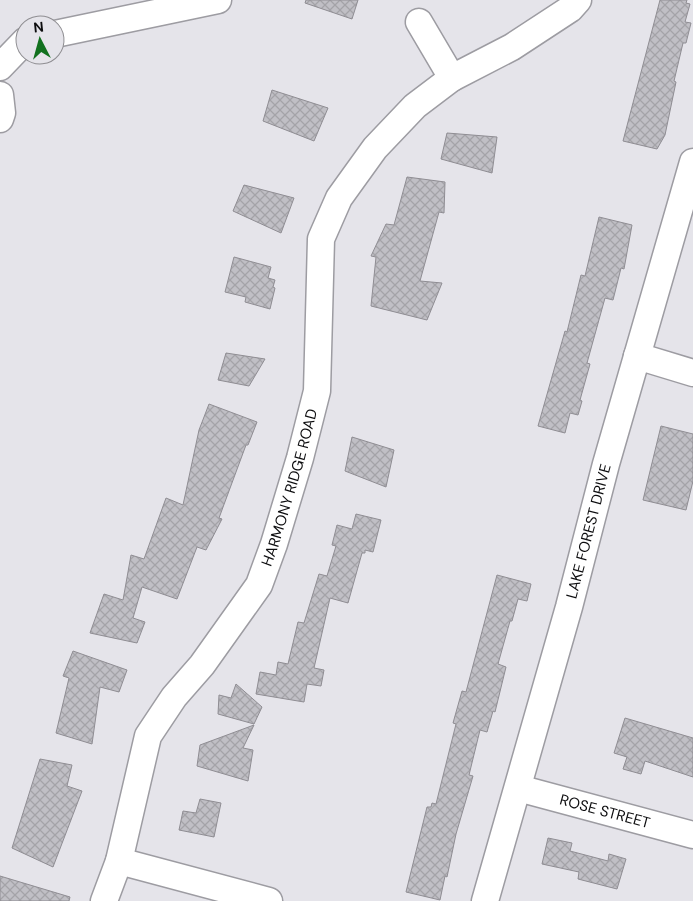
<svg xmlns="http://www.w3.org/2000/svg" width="693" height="901" font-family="'DM Sans',sans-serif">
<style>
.building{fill:url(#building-cross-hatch);stroke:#8f8d93}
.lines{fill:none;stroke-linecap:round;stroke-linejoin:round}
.minor-casing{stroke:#9d9ca2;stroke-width:29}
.minor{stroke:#fff;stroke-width:26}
.labels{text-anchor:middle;stroke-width:5;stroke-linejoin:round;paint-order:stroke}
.street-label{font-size:15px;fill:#0d0d0f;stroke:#e5e4ea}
</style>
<defs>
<pattern id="building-cross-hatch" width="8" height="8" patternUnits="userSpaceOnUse" patternTransform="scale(1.25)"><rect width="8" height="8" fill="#c0bfc5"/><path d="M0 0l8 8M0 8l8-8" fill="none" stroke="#a4a3a8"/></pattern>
</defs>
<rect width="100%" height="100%" fill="#e5e4ea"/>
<!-- building -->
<g class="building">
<polygon points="306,0 358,0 352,19 305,3"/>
<polygon points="660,0 687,0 686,3 690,4 685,22 691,23 686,43 683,43 674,81 676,82 665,135 657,149 623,141"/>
<polygon points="272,90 328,108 314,141 263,121"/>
<polygon points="447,133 497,137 492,173 441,159"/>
<polygon points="407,177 445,182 444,213 439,212 420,281 442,283 427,320 371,306 376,257 371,256 386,224 394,225"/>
<polygon points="244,185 294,198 281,233 233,211"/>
<polygon points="599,217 632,225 624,269 621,268 613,300 605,298 587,363 590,364 580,400 582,401 578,415 570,413 565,433 538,426 565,331 567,332 581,275 585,276"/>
<polygon points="234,257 271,267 268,278 275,280 273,287 275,288 270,309 245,302 246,297 225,292"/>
<polygon points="226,353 265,359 249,386 218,380"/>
<polygon points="209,404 257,422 248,445 246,445 219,518 222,519 206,550 197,547 177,599 142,587 133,618 145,622 137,643 90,633 104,594 123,600 131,555 144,559 166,498 183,505 199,430"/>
<polygon points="661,426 693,434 693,481 686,510 643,500"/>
<polygon points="352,437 394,450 386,487 345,471"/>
<polygon points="356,514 381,520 373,552 365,550 365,553 362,553 348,603 330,598 314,668 324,670 321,686 307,684 304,702 256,694 260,672 276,675 278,662 288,664 298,622 304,623 319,574 327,576 336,546 332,545 337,525 352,529"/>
<polygon points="497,575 531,584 527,601 518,599 512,621 510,621 498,664 506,667 495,712 493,711 487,732 480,730 469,775 473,776 456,834 447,877 445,876 440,900 406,892 427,807 431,807 432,803 436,804 456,724 453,723 462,691 466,692"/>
<polygon points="73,651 127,670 119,692 100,687 92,744 56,733 69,678 63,676"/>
<polygon points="236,684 262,707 254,724 218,714 219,695 231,698"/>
<polygon points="625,718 693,738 693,777 645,761 641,774 623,769 627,757 614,753"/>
<polygon points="254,725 243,748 253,750 248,781 197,766 200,745"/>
<polygon points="40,759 72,765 67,786 82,791 53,867 12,848"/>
<polygon points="200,799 221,803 214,837 179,830 183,811 196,813"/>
<polygon points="548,838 572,843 570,851 608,861 609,854 626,859 617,889 578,879 579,872 542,864"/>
<polygon points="0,876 70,897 69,901 0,901"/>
</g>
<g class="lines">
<!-- minor casing -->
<g class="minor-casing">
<g id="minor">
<polyline points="419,22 452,78"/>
<polyline points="55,34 218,0"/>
<polyline points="0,67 25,41"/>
<polyline points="0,95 2,113 0,119"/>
<polyline points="637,356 693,373"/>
<path id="s1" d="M518,788L693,835"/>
<polyline points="119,861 269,901"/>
<path id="s2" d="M104,901L119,861L148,736L174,697L202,665L259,585L274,544L300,458L317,391L321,239L339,198L375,148L415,106L452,78L512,47L570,9L578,0"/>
<path id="s3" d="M485,901L569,607L606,464L693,162"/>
</g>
</g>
<!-- minor -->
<use href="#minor" class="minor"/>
</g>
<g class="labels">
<!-- street labels -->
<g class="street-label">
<text dy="5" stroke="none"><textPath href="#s2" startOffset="461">HARMONY RIDGE ROAD</textPath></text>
<text dy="5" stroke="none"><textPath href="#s3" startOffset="384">LAKE FOREST DRIVE</textPath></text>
<text dy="5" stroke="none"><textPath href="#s1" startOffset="90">ROSE STREET</textPath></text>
</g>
</g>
<!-- north arrow -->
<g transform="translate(40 40) rotate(354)"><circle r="24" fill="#e5e4ea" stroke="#8f8e92"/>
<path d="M0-4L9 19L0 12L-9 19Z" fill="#12711f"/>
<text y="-8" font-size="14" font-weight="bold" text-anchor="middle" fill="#0d0d0f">N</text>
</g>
</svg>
